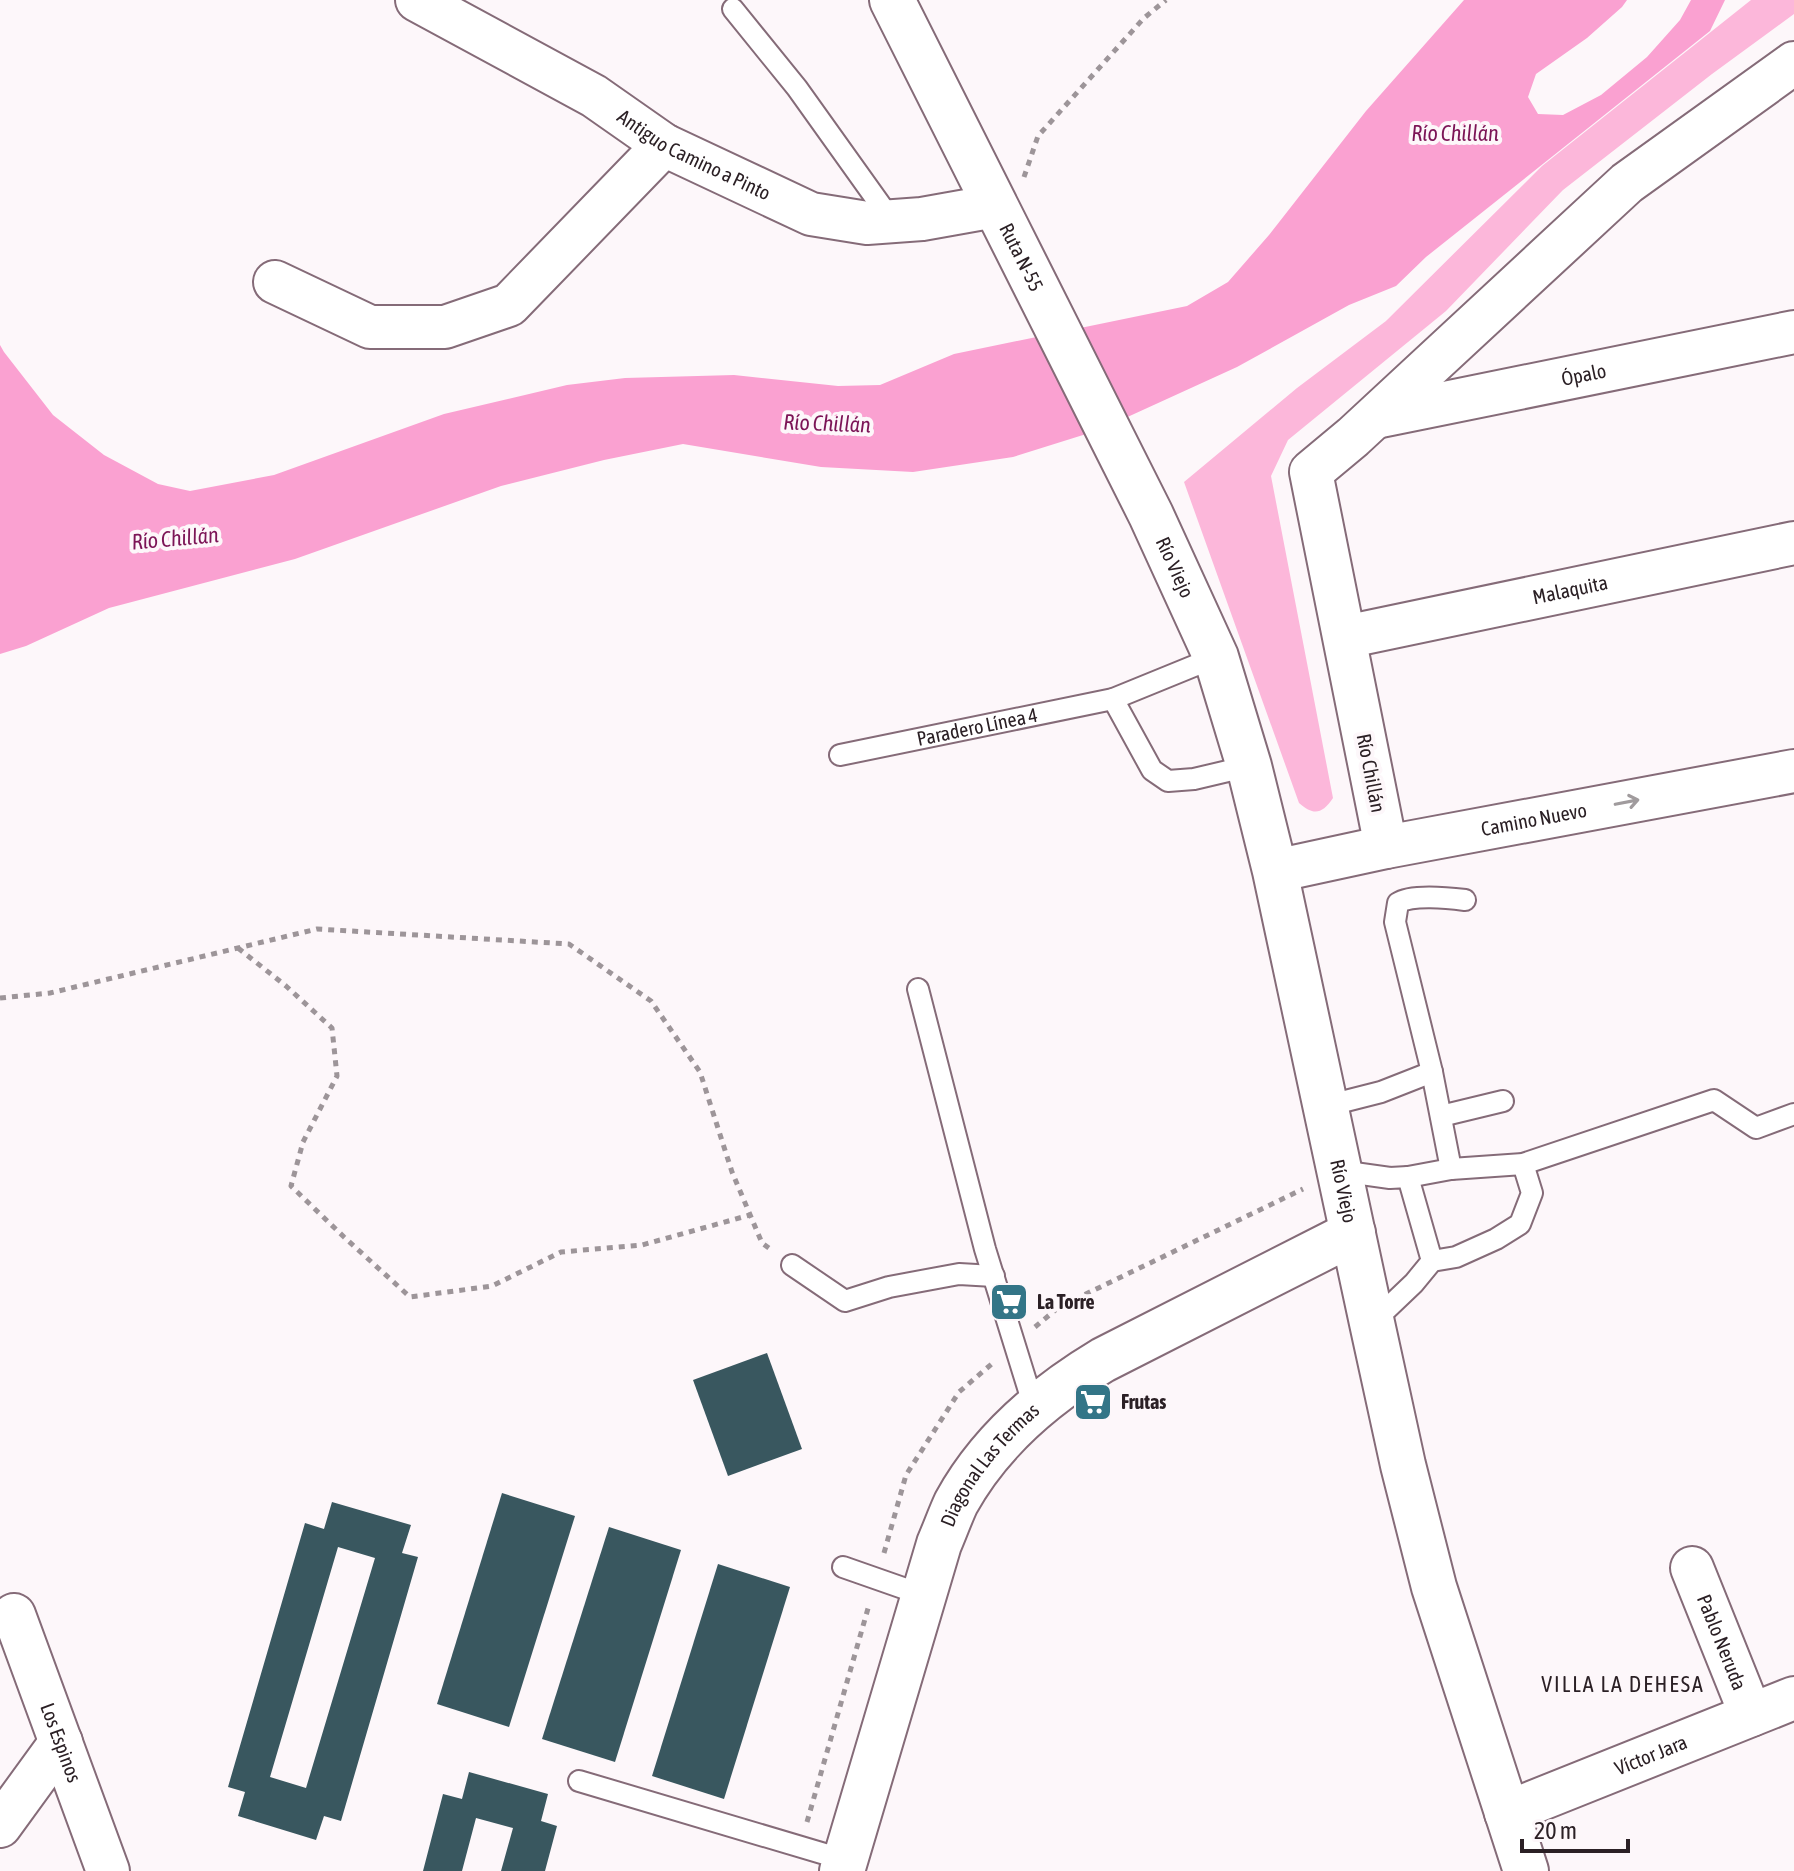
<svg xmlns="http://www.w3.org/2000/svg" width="1794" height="1871" font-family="'Asap Condensed',sans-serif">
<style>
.green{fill:#fcb7da}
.water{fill:#faa1d1}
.building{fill:#39575f;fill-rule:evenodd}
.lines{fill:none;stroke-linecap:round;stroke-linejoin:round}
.service-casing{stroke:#856b78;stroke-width:24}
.minor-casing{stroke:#856b78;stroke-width:46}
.secondary-casing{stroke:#856b78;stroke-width:48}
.path{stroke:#9d9599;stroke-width:5;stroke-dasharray:6 6;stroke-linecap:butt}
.service{stroke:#fff;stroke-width:20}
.minor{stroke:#fff;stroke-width:42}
.secondary{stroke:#fff;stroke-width:44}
.oneway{stroke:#a09b9d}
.labels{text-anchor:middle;stroke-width:8;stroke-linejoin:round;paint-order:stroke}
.street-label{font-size:20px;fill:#2b2025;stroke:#fdf7fa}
.poi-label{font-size:20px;font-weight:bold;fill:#2b2025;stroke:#fdf7fa;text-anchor:start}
.water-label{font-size:22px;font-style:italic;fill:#7c1557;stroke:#fdf7fa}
.neighbourhood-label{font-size:22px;letter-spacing:2px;fill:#2b2025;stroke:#fdf7fa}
</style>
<rect width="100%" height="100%" fill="#fdf7fa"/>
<!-- green -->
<path class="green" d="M1751,0H1794V14L1712,74L1563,190L1446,311L1288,440L1271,476L1333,798C1322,814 1314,816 1299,803L1184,482L1297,388L1386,321L1542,166Z"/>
<!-- water -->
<polygon class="water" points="1464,0 1627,0 1622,7 1587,38 1536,74 1528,97 1538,114 1563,115 1601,95 1647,57 1680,20 1691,0 1725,0 1710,31 1426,257 1396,286 1349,305 1237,367 1099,430 1013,457 913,472 821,467 683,444 604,460 501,486 295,559 109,608 26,646 0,654 0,345 4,352 53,415 104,455 158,484 190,491 274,475 444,414 567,385 625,378 734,375 838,386 880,385 954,354 1187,306 1228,282 1269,235 1366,111"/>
<!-- building -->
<g class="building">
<polygon points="767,1353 802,1449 728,1476 693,1380"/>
<polygon points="502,1493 575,1516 509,1727 437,1704"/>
<path d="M332,1502L411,1525L402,1553L418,1557L341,1821L324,1816L316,1840L238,1816L245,1792L228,1787L305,1523L324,1529ZM338,1547L375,1558L306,1788L270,1777Z"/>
<polygon points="609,1527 681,1550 615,1762 542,1739"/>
<polygon points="718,1564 790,1587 724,1799 652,1776"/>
<polygon points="469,1772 548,1794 541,1821 557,1826 545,1871 501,1871 513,1828 476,1818 462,1871 423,1871 443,1794 462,1799"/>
</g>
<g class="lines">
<!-- service casing -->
<g class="service-casing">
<g id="service">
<polyline points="733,9 797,88 892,221"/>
<polyline points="1113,699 1152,770 1168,781 1194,779 1249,766"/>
<path id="s1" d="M840,755L1113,699L1216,657"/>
<polyline points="918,989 985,1249 1034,1407"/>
<polyline points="1326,1106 1381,1092 1432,1072"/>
<polyline points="1441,1116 1503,1101"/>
<path d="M1451,1169L1432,1072L1395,922L1398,903C1411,894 1449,898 1465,900"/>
<polyline points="1340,1171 1390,1178 1408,1177 1432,1261 1414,1283 1372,1323"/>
<polyline points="1408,1177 1451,1169 1523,1164 1714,1100 1756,1128 1794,1114"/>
<polyline points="1432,1261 1456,1257 1496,1239 1520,1224 1532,1193 1523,1164"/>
<polyline points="792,1265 845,1301 889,1287 959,1274 994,1276"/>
<polyline points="843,1567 923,1595"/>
<polyline points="579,1781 845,1860"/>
</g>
</g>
<!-- minor casing -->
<g class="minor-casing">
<g id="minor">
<path id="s2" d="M417,0L594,96L664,145L811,214L867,223L922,219L995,206"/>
<polyline points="275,282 370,327 445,327 509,305 664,145"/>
<path id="s3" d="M1376,417L1794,332"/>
<path id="s4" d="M1345,637L1794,543"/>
<polyline points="1386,847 1311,472 1353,437 1627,183 1794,63"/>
<path id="s5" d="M1275,871L1386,847L1794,771"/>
<path id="s6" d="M1692,1568L1751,1715"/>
<path id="s7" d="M14,1615L108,1871"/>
<path id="s8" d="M1506,1813L1794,1698"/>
<polyline points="0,1826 61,1742"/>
</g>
</g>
<!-- secondary casing -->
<g class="secondary-casing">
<g id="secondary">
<path id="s9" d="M892,0L1151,515L1216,657L1249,766L1275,871L1372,1323L1403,1465L1434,1587L1526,1871"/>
<path id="s10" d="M842,1871L939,1544C945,1530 950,1516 956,1503C990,1441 1043,1396 1103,1360L1353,1233"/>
</g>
</g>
<!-- path -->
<g class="path">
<polyline points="1024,177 1038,136 1144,18 1166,0"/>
<polyline points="238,948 286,986 332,1028 337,1076 303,1142 291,1186 344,1237 410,1297 492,1286 561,1252 642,1245 750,1215"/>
<polyline points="0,998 50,993 317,929 569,944 651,1001 700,1072 732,1172 762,1243 770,1249"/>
<polyline points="1035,1327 1059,1307 1303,1189"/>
<polyline points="884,1553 906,1475 959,1392 994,1362"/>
<polyline points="807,1822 869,1605"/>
</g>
<!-- service -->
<use href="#service" class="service"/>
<!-- minor -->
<use href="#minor" class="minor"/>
<!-- secondary -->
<use href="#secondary" class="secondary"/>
</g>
<!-- one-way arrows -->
<defs><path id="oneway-shaft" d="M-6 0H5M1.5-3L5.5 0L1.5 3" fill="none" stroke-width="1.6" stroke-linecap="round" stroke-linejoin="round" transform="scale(2)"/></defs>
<use class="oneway" href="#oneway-shaft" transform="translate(1627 802) rotate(-11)"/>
<!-- icons -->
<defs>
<g id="supermarket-square" transform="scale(2)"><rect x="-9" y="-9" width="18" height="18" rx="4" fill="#337587" stroke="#fdf7fa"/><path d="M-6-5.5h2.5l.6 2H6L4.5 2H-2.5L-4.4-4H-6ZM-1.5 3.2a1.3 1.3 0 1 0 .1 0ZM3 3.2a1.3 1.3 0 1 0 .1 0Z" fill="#fff"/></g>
</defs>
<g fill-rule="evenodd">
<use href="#supermarket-square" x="1009" y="1302"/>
<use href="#supermarket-square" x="1093" y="1402"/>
</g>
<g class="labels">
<!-- street labels -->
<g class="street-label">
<text dy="7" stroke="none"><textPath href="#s2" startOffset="318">Antiguo Camino a Pinto</textPath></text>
<text dy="7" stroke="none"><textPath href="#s9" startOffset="288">Ruta N-55</textPath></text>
<text dy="7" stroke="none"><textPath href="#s3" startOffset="212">Ópalo</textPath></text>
<text dy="7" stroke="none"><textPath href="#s9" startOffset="634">Río Viejo</textPath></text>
<text dy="7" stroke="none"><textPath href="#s4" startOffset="230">Malaquita</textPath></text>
<text dy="7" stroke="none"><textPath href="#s1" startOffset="140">Paradero Línea 4</textPath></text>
<text transform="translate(1371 773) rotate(79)" y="7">Río Chillán</text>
<text dy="7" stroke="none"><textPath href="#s5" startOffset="264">Camino Nuevo</textPath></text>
<text dy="7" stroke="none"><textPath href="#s9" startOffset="1282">Río Viejo</textPath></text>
<text dy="7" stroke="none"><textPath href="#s10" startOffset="436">Diagonal Las Termas</textPath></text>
<text dy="7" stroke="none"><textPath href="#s6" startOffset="80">Pablo Neruda</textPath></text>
<text dy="7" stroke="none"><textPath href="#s7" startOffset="136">Los Espinos</textPath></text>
<text dy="7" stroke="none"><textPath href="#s8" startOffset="156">Víctor Jara</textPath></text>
</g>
<!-- poi labels -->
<g class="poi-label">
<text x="1037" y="1309">La Torre</text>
<text x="1121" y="1409">Frutas</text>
</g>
<!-- water labels -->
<g class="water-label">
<text x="1455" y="141">Río Chillán</text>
<text transform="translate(827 423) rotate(2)" y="8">Río Chillán</text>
<text transform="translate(175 538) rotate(-5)" y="8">Río Chillán</text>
</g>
<!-- neighbourhood labels -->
<g class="neighbourhood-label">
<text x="1623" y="1692">VILLA LA DEHESA</text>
</g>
</g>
<!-- scale -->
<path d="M1522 1839v12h106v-12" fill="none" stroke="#2b2025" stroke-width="4"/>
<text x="1534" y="1839" font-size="24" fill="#2b2025" stroke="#fdf7fa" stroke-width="6" paint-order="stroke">20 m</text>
</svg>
